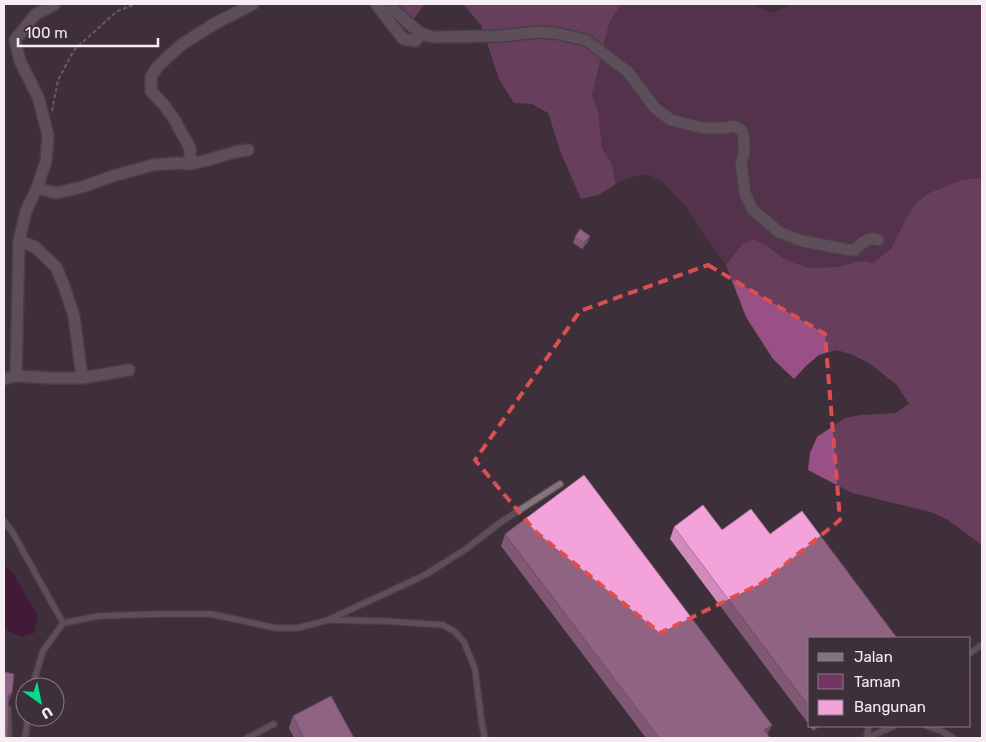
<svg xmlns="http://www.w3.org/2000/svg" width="986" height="742" font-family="Rubik,sans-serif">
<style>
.green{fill:#723662}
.forest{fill:#995085}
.water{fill:#450037}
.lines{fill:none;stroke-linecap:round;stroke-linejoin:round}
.service-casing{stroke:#5b4f58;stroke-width:8}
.minor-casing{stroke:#5b4f58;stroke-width:14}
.path{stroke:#998e96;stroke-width:2;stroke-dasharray:4 2.5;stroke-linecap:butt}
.service{stroke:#84747e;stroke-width:5.5}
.minor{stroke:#84747e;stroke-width:11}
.wall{fill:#d18bbb}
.shaded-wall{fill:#aa7199}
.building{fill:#f3a2da;stroke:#aa7199}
.marked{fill:none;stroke:#dc4f51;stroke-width:4;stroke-dasharray:10 6;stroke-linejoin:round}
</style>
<rect width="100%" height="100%" fill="#3e303a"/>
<!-- green -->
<polygon class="green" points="623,4 754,4 770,13 787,7 788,4 982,4 982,178 962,180 929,193 915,204 906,219 891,249 873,263 865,261 856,262 837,267 809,268 791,262 783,258 770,248 742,245 726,265 706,238 687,208 663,182 647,174 628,178 616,184 611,162 602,148 598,111 592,95 609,23 619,7"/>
<!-- forest -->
<g class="forest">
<polygon points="384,4 428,4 422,7 407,28 402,28"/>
<polygon points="463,4 623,4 619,7 609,23 592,95 598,111 602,148 611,162 616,184 598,195 581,199 561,153 548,113 532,104 514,103 499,79 481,25"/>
<polygon points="979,178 982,178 982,545 948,520 931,512 852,493 808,470 810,453 817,437 845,418 860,415 895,413 909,404 897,385 869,363 853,355 837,350 819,355 806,366 794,379 773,359 746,317 726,265 742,245 754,239 770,248 783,258 791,262 809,268 837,267 856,262 865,261 873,263 891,249 906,219 915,204 929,193 962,180"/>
</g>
<!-- water -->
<polygon class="water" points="4,565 13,573 38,616 34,633 21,637 9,631 4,625"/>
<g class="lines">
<!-- service casing -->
<g class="service-casing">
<g id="service">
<polyline points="4,521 13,533 63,623"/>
<polyline points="330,620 384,621 443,625 454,631 464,642 475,669 482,725 485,738"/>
<polyline points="970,653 982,645"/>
<polyline points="32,687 43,651 63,623 99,616 158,614 211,614 276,628 298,628 328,620 425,575 466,549 501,522 560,484"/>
<polyline points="8,709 9,738"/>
<polyline points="927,726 941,731 953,738"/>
<polyline points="25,738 28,717"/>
<polyline points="247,738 274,724"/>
<polyline points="866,738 869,726"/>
<polyline points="867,738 894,726"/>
</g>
</g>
<!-- minor casing -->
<g class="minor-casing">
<g id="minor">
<polyline points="376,4 403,39 415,41 422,34"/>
<path d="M390,4C396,13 412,27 421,33C425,35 429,36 433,37L500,36L537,32L555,33L586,40L628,72L655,108L671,120L703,128H724L734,126L742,131L744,139V153L741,163L743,177L745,193L752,209L779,232L802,241L850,250H855C861,243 869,236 878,240"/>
<polyline points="190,164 190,148 174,119 164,105 151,91 151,77 158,66 181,45 214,24 253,4"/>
<polyline points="37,188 56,193 82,187 113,176 153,165 178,163 190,164 208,160 235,152 248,150"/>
<polyline points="19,241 35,247 56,267 64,286 74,316 82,378"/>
<polyline points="16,376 52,378 82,378 129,370"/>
<polyline points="4,379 16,376 19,241 26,211 37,188 46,161 48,135 38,97 20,61 15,40 35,15 55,4"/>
</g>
</g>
<!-- path -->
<polyline class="path" points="52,111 58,80 74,50 116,12 135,4"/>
<!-- service -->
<use href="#service" class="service"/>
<!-- minor -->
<use href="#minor" class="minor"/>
</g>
<!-- wall -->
<g class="wall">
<polygon points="575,237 588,242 582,249 573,243"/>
<polygon points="674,527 722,530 810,638 810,726 670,539"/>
<polygon points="505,534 770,738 646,738 501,546"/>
<polygon points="293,716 354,738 294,738 289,728"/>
<polygon points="810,726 820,726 813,731"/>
</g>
<!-- shaded-wall -->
<g class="shaded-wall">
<polygon points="590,236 588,242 582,249 584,243"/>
<polygon points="12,693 8,704 8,697 9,694"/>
<polygon points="772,725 767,736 764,730"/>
<polygon points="815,726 820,726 813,731"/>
</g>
<!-- building -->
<g class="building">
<polygon points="580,229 590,236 584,243 575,237"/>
<polygon points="584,475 772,725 764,730 770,738 757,738 756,737 753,738 659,738 505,534"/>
<polygon points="703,505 722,530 751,509 770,534 802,511 897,638 810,638 810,708 674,527"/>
<polygon points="4,672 14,674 12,693 9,694 8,697 8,724 7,738 4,738"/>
<polygon points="331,696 354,738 304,738 293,716"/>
</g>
<!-- marked area -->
<path d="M0 0H986V742H0ZM708,265L825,334L840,520L762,583L660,633L536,532L475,460L580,311Z" fill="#3e303a" fill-opacity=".55" fill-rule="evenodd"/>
<path class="marked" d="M708,265L825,334L840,520L762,583L660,633L536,532L475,460L580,311Z"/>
<!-- border -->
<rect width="986" height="742" fill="none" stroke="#f6edf3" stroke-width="10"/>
<!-- legend -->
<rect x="808" y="637" width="162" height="90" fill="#3e303a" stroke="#887c84"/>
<rect x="818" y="653" width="25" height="8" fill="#84747e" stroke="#887c84"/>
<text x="854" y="662" font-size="15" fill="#f6edf3">Jalan</text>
<rect x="818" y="674" width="25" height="15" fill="#723662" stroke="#887c84"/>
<text x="854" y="687" font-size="15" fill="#f6edf3">Taman</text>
<rect x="818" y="700" width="25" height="15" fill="#f3a2da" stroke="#887c84"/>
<text x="854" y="712" font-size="15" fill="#f6edf3">Bangunan</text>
<!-- north arrow -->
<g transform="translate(40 702) rotate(147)"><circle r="24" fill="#3e303a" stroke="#887c84"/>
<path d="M0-4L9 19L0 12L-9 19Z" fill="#09d98b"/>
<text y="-8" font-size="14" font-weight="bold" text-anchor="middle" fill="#f6edf3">U</text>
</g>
<!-- scale -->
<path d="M18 38v8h140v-8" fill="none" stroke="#f6edf3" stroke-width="2.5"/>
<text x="25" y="38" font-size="15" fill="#f6edf3" stroke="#3e303a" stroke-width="4" paint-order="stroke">100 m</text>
</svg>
